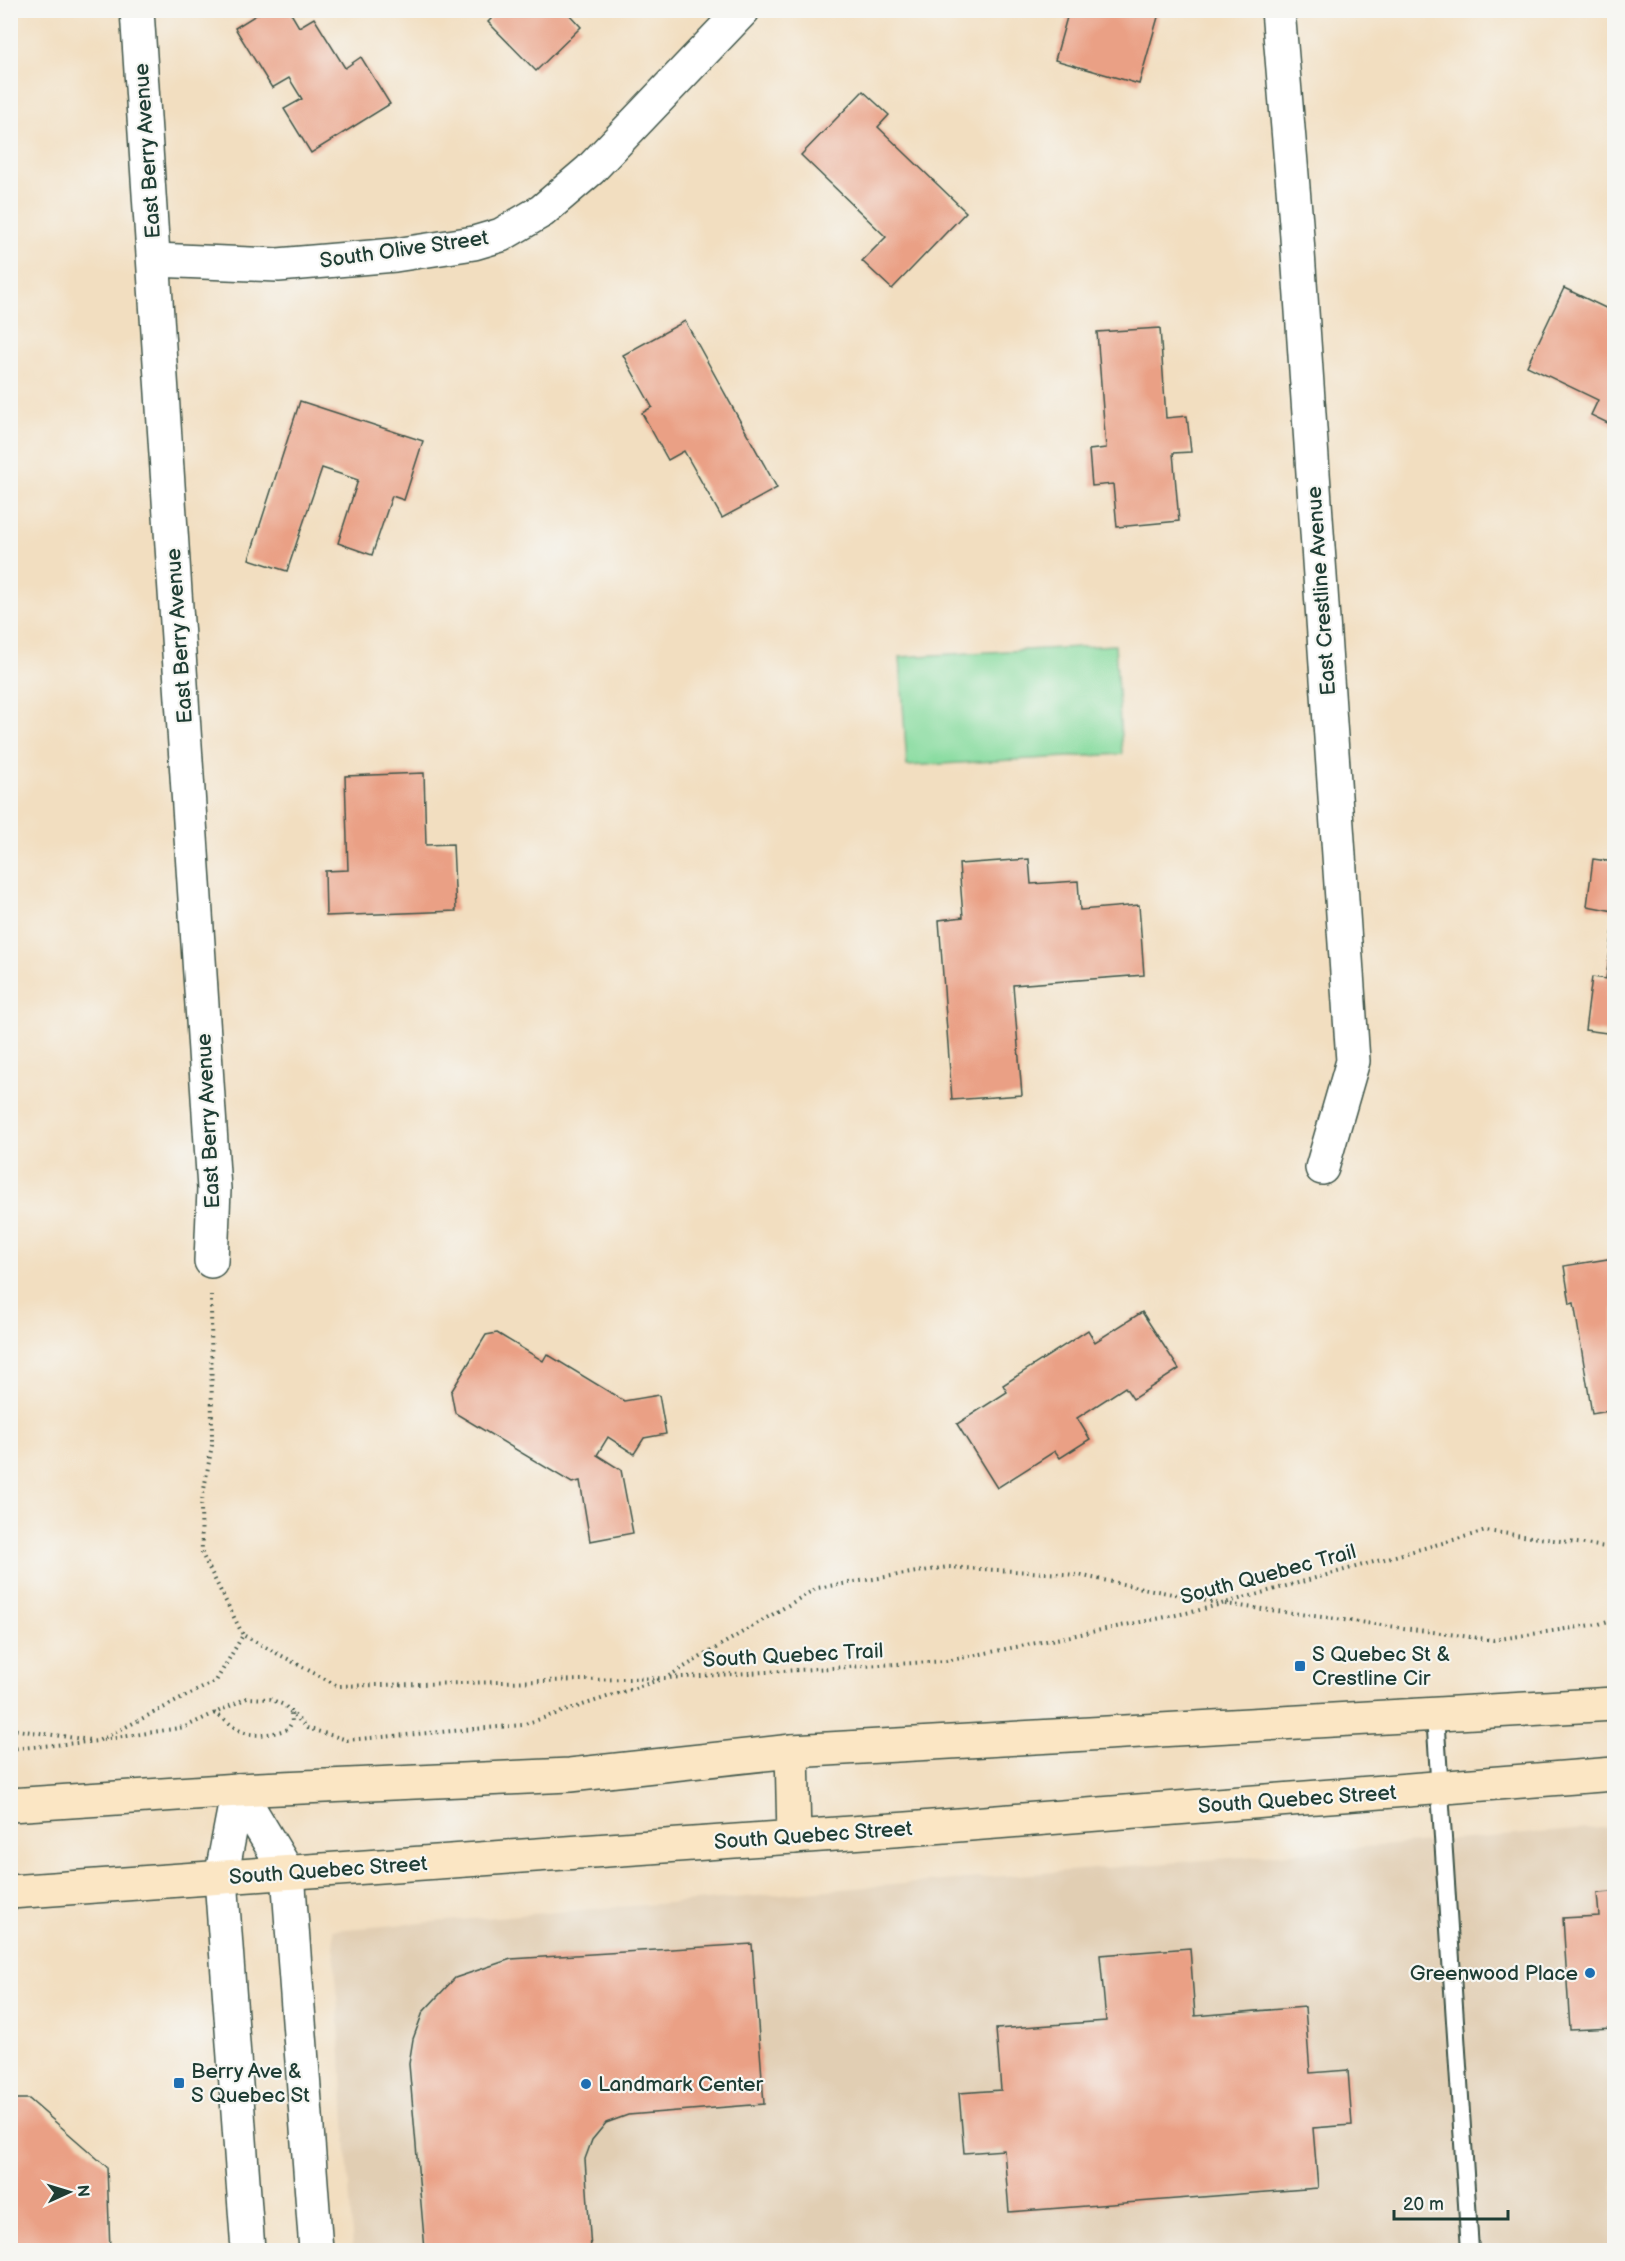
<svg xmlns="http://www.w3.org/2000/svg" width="1625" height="2261" font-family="'Balsamiq Sans',sans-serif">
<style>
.built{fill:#e1ceb3}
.green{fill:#86db9e;stroke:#528c69;stroke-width:1.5}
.building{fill:#eaa085}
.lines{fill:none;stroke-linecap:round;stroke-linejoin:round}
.service-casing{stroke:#3f5549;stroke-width:20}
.minor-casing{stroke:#3f5549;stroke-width:36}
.tertiary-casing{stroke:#3f5549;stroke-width:36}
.secondary-casing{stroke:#3f5549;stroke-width:36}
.path{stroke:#3f5549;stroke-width:4;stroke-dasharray:1.5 4.5;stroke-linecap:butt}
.service{stroke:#fff;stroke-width:16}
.minor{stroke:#fff;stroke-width:33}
.tertiary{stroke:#fff;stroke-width:33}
.secondary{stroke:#fbe6c4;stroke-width:33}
.poi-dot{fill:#1f6fb2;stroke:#f6f6f2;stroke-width:2}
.labels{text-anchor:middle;stroke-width:4.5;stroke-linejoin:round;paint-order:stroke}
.street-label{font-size:21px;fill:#1f3d34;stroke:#f6f6f2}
.poi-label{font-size:21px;fill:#1f3d34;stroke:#f6f6f2;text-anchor:start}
</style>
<rect width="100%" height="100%" fill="#f6f6f2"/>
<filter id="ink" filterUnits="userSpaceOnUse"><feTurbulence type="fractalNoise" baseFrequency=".0167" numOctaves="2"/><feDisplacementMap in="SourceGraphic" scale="12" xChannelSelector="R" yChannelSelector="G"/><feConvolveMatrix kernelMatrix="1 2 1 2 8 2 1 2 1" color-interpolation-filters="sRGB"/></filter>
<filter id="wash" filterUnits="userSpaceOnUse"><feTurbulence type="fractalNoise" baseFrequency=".008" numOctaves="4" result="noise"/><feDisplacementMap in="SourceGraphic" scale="24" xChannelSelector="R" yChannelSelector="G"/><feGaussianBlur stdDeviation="1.35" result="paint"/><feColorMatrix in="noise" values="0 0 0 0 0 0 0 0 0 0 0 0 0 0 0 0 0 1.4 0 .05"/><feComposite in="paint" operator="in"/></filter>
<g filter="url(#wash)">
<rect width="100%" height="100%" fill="#f2dec0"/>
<!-- built -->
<polygon class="built" points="1614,1827 1614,2250 353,2250 333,1930"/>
<!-- green -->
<polygon class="green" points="1115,645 1122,754 907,766 900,657"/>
<g id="blocks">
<!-- building -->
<g class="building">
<polygon points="264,10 289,10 299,27 314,18 345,68 361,57 390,104 311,153 284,109 302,99 289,78 272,88 235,28"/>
<polygon points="500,10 570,10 568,13 581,27 536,71 488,22"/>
<polygon points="1069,10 1160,10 1139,84 1055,60"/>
<polygon points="863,91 889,115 878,127 966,212 892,289 862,261 886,237 801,155"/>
<polygon points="1564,288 1614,312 1614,426 1591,415 1598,400 1527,366"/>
<polygon points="685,321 777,488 722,518 684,451 668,460 642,413 652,407 623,355"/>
<polygon points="1160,328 1166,418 1187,416 1191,452 1173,453 1179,521 1117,527 1113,484 1092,486 1089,450 1106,448 1097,332"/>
<polygon points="300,401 423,441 404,500 392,496 372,555 338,543 358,480 322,468 287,571 249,559"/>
<polygon points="424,773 426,845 453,844 456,911 326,916 325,871 348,870 345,776"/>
<polygon points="1029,859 1031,884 1078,881 1080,910 1139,905 1144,975 1013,985 1022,1095 952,1100 939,920 963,917 959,864"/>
<polygon points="1593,859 1614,862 1614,911 1587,906"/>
<polygon points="1613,929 1614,930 1614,1034 1585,1030 1592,977 1606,979"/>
<polygon points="1614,1258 1614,1410 1592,1414 1574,1303 1570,1304 1564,1266"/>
<polygon points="1142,1312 1179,1369 1133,1399 1125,1387 1077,1418 1090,1439 1060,1458 1055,1451 997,1488 957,1424 1007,1392 1003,1385 1088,1330 1095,1342"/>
<polygon points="497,1333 543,1361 547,1354 624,1401 659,1395 666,1434 644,1438 634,1454 608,1437 597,1455 621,1470 633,1533 590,1541 580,1481 572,1483 455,1413 451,1392 486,1335"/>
<polygon points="1614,1892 1614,2028 1570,2030 1563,1918 1599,1916 1597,1893"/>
<polygon points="752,1944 764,2104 628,2115 606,2123 592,2140 585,2159 591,2250 425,2250 409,2064 413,2039 423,2012 455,1978 511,1959"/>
<polygon points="1190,1948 1195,2016 1305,2007 1310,2073 1348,2070 1352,2125 1313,2128 1318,2188 1009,2212 1004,2150 964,2153 959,2093 1001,2090 996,2029 1106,2021 1100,1955"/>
<polygon points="10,2099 29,2099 107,2167 110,2250 10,2250"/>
</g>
</g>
</g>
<g filter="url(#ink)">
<use href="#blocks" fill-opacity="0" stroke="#3f5549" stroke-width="1.5"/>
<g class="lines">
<!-- service casing -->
<g class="service-casing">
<polyline id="service" points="1435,1715 1470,2250"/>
</g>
<!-- minor casing -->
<g class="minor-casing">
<g id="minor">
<polyline points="137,10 214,1189 211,1261"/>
<polyline points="1278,10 1296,223 1353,1061 1322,1168"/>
<polyline points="155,260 278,265 395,255 474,243 501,235 542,211 590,170 743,10"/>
</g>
</g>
<!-- tertiary casing -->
<g class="tertiary-casing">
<g id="tertiary">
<polyline points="238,1790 288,1873 316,2250"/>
<polyline points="238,1790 221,1878 248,2250"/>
</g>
</g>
<!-- secondary casing -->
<g class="secondary-casing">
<g id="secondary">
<polyline points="792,1751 794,1837"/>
<polyline points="10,1805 238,1790 570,1775 792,1751 1614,1704"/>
<polyline points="10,1892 907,1829 1614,1774"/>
</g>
</g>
<!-- path -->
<g class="path">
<polyline points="211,1295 212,1445 201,1506 202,1554 243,1635"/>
<polyline points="1225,1604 1493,1640 1599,1624 1614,1619"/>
<polyline points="669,1676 817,1588 948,1567 1078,1575 1217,1603"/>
<path d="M214,1713C223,1717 229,1724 237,1729C252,1739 273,1734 288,1729L292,1722L291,1712"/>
<polyline points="10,1729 90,1740"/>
<polyline points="103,1740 185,1727 247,1698 270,1699 284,1705 307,1728 347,1740 522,1725 662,1679"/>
<polyline points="10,1749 98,1741 216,1681 243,1635 338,1686 667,1678 946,1661 1196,1611 1486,1531 1614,1548"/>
</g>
<!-- service -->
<use href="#service" class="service"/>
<!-- minor -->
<use href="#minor" class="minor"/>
<!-- tertiary -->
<use href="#tertiary" class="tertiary"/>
<!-- secondary -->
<use href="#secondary" class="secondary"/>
</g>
</g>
<!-- markers -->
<g class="poi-dot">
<rect x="1294" y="1660" width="12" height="12" rx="3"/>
<circle cx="1590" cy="1973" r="6"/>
<rect x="173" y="2077" width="12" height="12" rx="3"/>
<circle cx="586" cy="2084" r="6"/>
</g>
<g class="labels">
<!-- street labels -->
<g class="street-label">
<text transform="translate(147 151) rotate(-94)" y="7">East Berry Avenue</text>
<text transform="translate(404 249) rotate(-8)" y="7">South Olive Street</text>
<text transform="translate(1321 591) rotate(-94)" y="7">East Crestline Avenue</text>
<text transform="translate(179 636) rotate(-94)" y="7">East Berry Avenue</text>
<text transform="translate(208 1121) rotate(-93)" y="7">East Berry Avenue</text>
<text transform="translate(1268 1574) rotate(-15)" y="7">South Quebec Trail</text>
<text transform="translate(793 1655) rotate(-3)" y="7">South Quebec Trail</text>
<text transform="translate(1297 1799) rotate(-4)" y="7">South Quebec Street</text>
<text transform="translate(813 1835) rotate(-4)" y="7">South Quebec Street</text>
<text transform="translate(328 1870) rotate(-4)" y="7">South Quebec Street</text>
</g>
<!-- poi labels -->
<g class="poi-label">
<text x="1312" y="1661">S Quebec St &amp;<tspan x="1312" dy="24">Crestline Cir</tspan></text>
<text x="1578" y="1980" text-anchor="end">Greenwood Place</text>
<text x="191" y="2078">Berry Ave &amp;<tspan x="191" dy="24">S Quebec St</tspan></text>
<text x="598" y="2091">Landmark Center</text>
</g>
</g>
<!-- margin -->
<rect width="1625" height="2261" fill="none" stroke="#f6f6f2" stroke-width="36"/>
<!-- north arrow -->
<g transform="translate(69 2192) rotate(86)" stroke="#f6f6f2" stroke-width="4.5" paint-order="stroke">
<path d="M0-4.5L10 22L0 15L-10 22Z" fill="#1f3d34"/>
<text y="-9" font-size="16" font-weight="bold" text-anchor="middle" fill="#1f3d34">N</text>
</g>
<!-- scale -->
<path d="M1394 2210v9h114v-9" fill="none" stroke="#1f3d34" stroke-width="3"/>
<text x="1403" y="2210" font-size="18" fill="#1f3d34" stroke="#f6f6f2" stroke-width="4.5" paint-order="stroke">20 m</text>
</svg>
